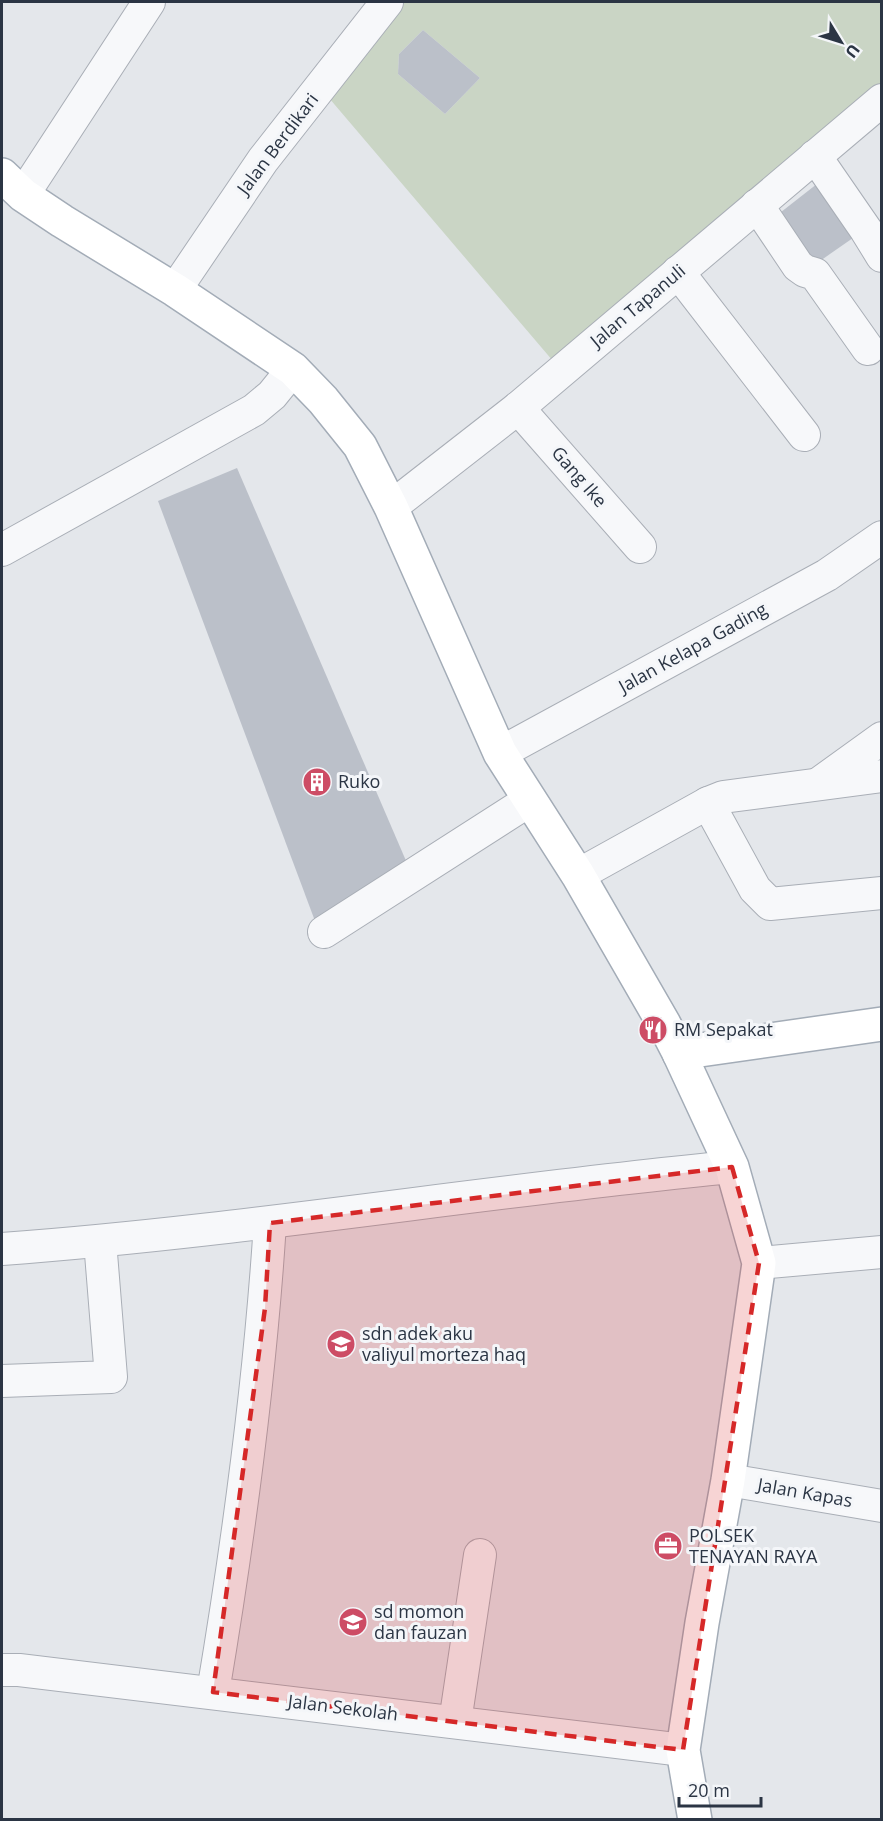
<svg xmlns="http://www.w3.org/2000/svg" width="883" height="1821" font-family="'Open Sans',sans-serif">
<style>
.green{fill:#cad5c5;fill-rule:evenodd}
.building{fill:#bbc0c9}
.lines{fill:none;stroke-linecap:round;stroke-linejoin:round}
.minor-casing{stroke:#a9aeb6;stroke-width:34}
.major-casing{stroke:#a3acb7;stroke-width:36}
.minor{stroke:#f7f8fa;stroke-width:32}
.major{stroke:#fff;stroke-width:33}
.marked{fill:#d62828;fill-opacity:0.2;stroke:#d62828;stroke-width:4.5;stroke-dasharray:12 8;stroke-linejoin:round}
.labels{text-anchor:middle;stroke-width:6;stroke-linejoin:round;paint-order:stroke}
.street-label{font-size:18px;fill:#2b3544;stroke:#f4f6f9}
.poi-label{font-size:18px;fill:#2b3544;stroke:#f4f6f9;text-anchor:start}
</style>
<rect width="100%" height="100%" fill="#e4e7eb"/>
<!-- green -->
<path class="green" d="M401,2H881V87L553,361L329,98ZM423,30L480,78L445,114L398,74L399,54Z"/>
<!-- building -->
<g class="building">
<polygon points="423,30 480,78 445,114 398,74 399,54"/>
<polygon points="822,180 863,231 807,270 776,216"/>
<polygon points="237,468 416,884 315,921 158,501"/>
</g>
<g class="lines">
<!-- minor casing -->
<g class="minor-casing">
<g id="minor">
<polyline points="815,156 866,230 882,256"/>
<polyline points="23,195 149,2"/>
<polyline points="757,205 798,266 805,271 815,274 868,349"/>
<polyline points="678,272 804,435"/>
<polyline points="175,290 263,160 387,2"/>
<polyline points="518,408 640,547"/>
<polyline points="391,507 518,408 882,100"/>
<polyline points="2,550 254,410 272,395 293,369"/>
<polyline points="500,753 827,575 882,537"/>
<polyline points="821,782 882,738"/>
<polyline points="708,803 755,889 770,904 882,893"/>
<polyline points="578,875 708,803 723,797 882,776"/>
<polyline points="324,932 530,800"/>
<path d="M2,1249C246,1231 488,1190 732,1167"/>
<polyline points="759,1263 882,1252"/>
<polyline points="2,1381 111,1377 100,1241"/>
<polyline points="728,1480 882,1506"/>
<polyline points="2,1670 19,1670 683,1750"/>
<path d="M213,1692C239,1537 260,1380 270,1223"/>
<polyline points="455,1722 480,1555"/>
</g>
</g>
<!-- major casing -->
<g class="major-casing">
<g id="major">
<polyline points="2,175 23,195 62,221 175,290 293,369 323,400 360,446 391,507 500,753 578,875 664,1024 679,1053 732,1167 759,1263 728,1480 702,1623 683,1750 695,1820"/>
<polyline points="679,1053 882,1024"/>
</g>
</g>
<!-- minor -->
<use href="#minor" class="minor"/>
<!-- major -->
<use href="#major" class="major"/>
</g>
<!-- marked area -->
<path class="marked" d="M732,1167L759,1263L683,1750L213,1692L265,1308L270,1223Z"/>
<!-- icons -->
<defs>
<g id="building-disc" transform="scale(1.5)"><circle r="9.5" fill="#cd4c65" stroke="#f4f6f9"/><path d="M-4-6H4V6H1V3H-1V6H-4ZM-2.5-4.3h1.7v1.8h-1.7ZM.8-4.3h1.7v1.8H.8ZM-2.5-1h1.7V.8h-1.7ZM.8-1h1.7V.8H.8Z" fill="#fff"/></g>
<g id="restaurant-disc" transform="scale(1.5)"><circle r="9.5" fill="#cd4c65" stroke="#f4f6f9"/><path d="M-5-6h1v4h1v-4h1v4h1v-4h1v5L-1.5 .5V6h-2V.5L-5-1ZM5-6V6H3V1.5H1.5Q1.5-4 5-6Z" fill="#fff"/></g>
<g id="school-disc" transform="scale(1.5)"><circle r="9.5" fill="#cd4c65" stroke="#f4f6f9"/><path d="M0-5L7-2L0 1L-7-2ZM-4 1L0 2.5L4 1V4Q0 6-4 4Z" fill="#fff"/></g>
<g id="office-disc" transform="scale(1.5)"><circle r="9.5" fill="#cd4c65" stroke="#f4f6f9"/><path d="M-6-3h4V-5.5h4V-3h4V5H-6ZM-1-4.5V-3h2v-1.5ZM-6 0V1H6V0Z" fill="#fff"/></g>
</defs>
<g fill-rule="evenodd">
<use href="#building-disc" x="317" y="782"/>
<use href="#restaurant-disc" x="653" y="1030"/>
<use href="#school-disc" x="341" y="1344"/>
<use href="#office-disc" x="668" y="1546"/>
<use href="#school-disc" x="353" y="1622"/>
</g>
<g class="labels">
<!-- street labels -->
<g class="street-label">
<text transform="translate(278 144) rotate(-53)" y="6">Jalan Berdikari</text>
<text transform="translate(638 306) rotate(-40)" y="6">Jalan Tapanuli</text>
<text transform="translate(579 477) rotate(49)" y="6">Gang Ike</text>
<text transform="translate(693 648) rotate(-29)" y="6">Jalan Kelapa Gading</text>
<text transform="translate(805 1493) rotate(10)" y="6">Jalan Kapas</text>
<text transform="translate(343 1708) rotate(7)" y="6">Jalan Sekolah</text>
</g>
<!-- poi labels -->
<g class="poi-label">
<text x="338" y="788">Ruko</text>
<text x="674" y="1036">RM Sepakat</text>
<text x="362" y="1340">sdn adek aku<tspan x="362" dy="21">valiyul morteza haq</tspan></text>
<text x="689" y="1542">POLSEK<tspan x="689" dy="21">TENAYAN RAYA</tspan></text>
<text x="374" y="1618">sd momon<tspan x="374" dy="21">dan fauzan</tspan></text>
</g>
</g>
<!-- border -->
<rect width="883" height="1821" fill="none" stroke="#2b3544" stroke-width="6"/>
<!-- north arrow -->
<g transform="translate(841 42) rotate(128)" stroke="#f4f6f9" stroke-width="4.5" paint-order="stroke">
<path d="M0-4.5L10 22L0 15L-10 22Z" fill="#2b3544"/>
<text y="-9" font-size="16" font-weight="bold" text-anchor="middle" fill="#2b3544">U</text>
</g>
<!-- scale -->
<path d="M679 1797v9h82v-9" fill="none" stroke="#2b3544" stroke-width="3"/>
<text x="688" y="1797" font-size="18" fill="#2b3544" stroke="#f4f6f9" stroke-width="4.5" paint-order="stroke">20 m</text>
</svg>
